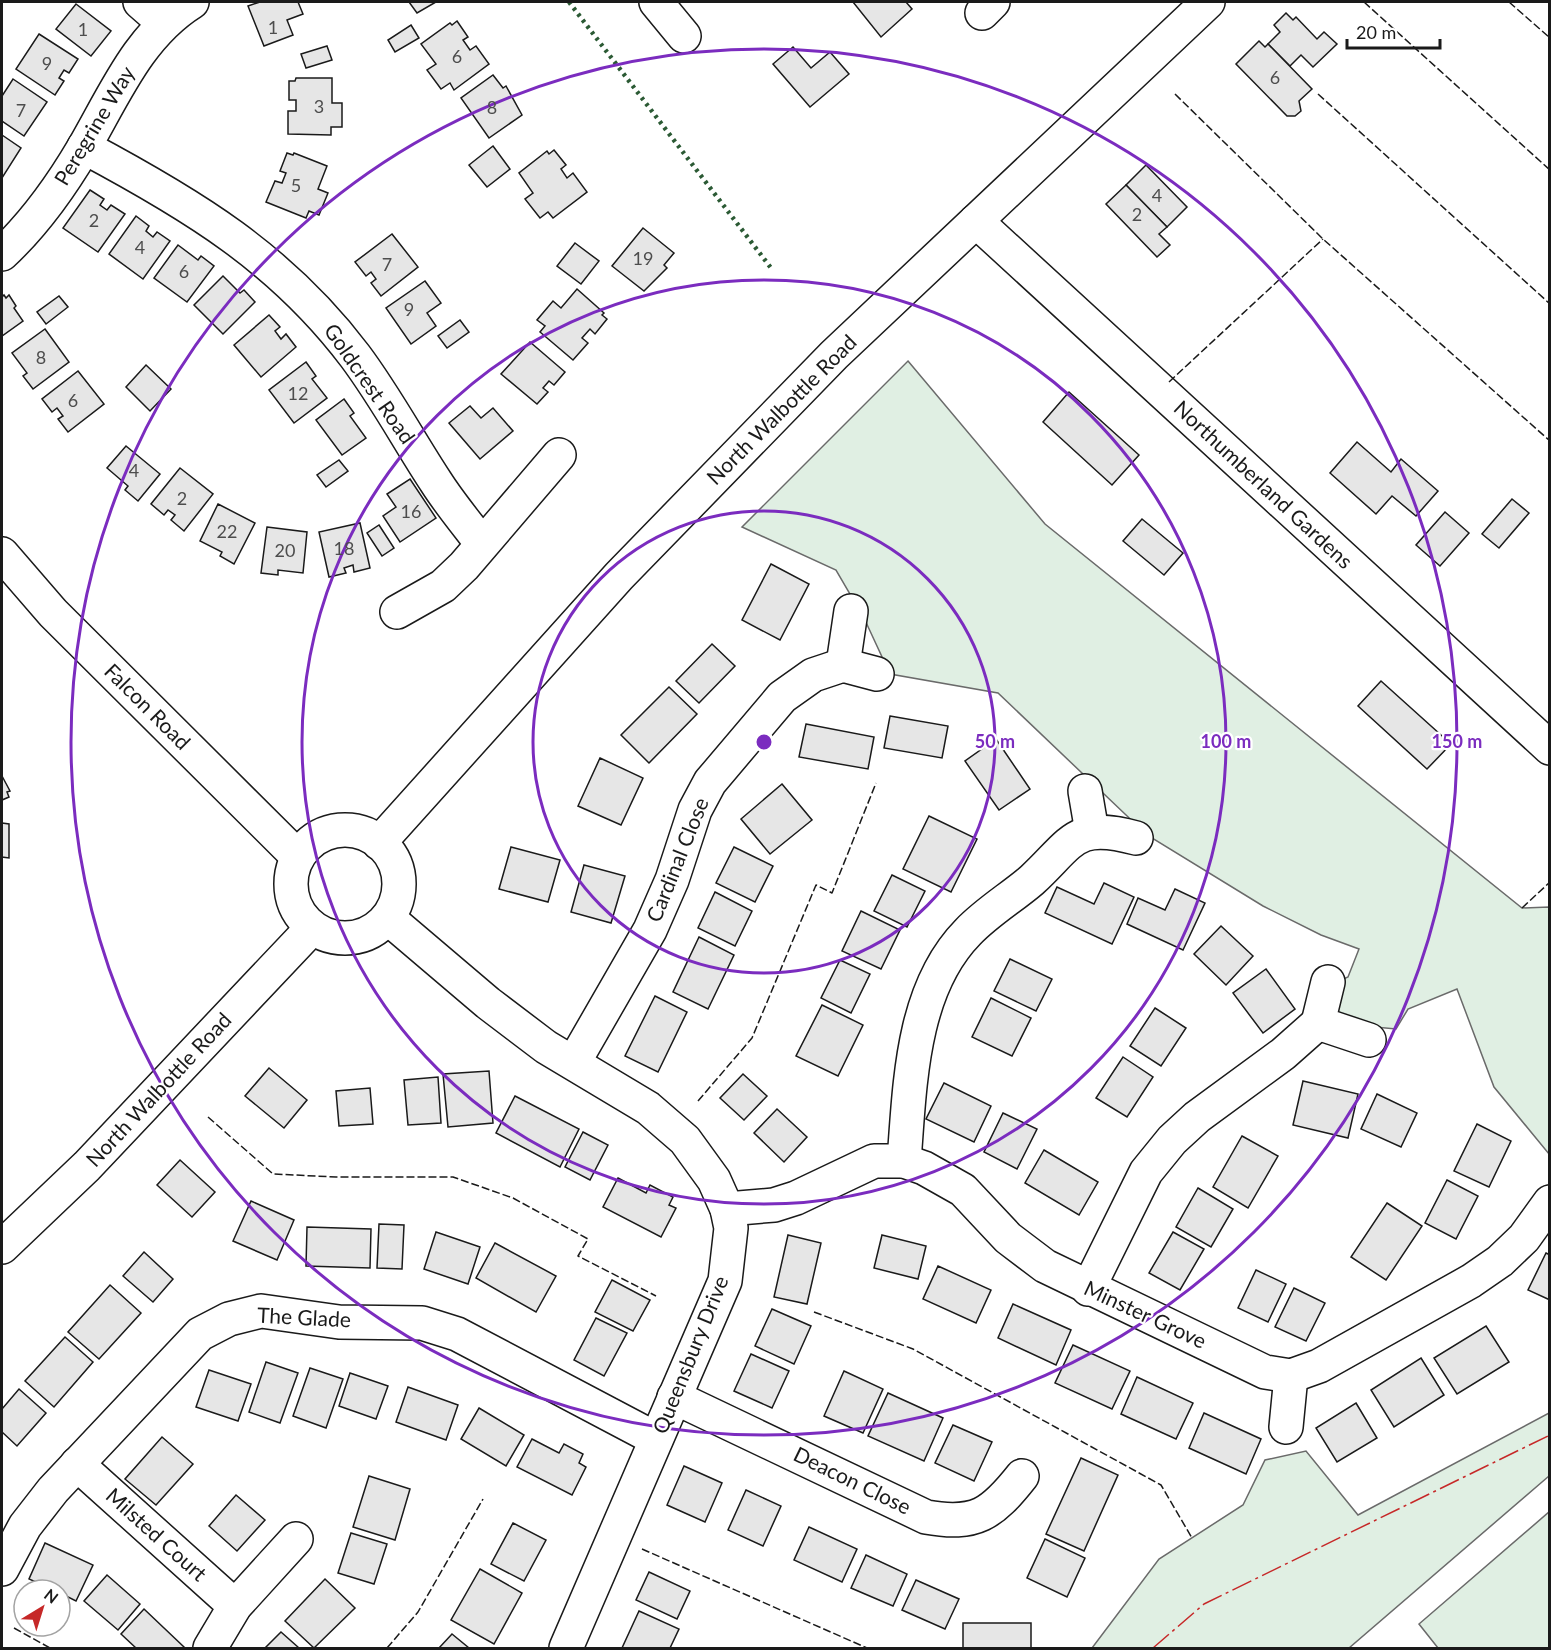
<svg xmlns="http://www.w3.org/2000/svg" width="1551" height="1650" font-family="Lato,sans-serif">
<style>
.green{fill:#e0efe3;stroke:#6a6a6a;stroke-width:1.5}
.building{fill:#e6e6e6;stroke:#1a1a1a;stroke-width:1.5}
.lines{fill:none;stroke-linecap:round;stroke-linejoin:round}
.minor-casing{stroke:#1a1a1a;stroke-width:36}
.minor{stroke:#fff;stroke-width:33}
.hedge{stroke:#2b5a34;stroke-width:4.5;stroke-dasharray:3 4.5;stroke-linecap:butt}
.fence{stroke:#1a1a1a;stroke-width:1.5;stroke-dasharray:8 3;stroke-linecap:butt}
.power{stroke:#c62828;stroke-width:1.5;stroke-dasharray:21 4.5 3 4.5;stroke-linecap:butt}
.ring{fill:none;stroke:#7b2cbf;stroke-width:3}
.labels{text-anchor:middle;stroke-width:4.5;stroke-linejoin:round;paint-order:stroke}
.number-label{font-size:18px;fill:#4d4d4d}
.street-label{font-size:21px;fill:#1a1a1a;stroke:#fff}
.centre{fill:#7b2cbf;stroke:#fff;stroke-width:3}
.ring-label{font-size:18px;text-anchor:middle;font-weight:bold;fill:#7b2cbf;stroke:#fff;stroke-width:4.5;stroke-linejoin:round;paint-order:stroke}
</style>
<rect width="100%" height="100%" fill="#fff"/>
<!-- green -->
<g class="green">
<polygon points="908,361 1045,524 1522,908 1549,907 1549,1154 1494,1087 1457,989 1408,1009 1396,1029 1343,1024 1323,1020 1330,985 1348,977 1359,949 1321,935 1263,906 1147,835 998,693 890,674 864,618 836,570 742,527"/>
<polygon points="1549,1413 1549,1476 1349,1648 1092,1648 1159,1559 1243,1505 1265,1460 1306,1451 1358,1515"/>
<polygon points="1549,1512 1549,1648 1438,1648 1419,1624"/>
</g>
<!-- building -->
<g class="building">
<polygon points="260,2 298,2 303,14 287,20 293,35 264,46 248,6"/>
<polygon points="409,2 436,2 417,13"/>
<polygon points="853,2 906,2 912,9 881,37"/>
<polygon points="76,4 111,31 91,56 56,29"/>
<polygon points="1286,13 1293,20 1296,17 1317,39 1324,32 1337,44 1313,67 1301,55 1290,66 1268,44 1280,32 1274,25"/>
<polygon points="457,21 468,37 463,40 470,50 476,46 489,64 454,90 450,83 441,89 427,70 436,64 421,44 450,23 452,25"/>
<polygon points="411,25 419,38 395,52 388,40"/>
<polygon points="39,34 78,59 69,73 64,70 59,78 64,81 55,95 16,69"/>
<polygon points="1259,41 1265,47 1268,44 1312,89 1299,101 1301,111 1295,116 1287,116 1236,64"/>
<polygon points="327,46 332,60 306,68 301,54"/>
<polygon points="793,47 811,68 830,52 849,74 810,107 773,64"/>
<polygon points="493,75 503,88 506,86 522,115 489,138 461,98"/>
<polygon points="296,78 332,78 332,103 342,103 342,127 331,127 331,135 288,134 288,111 296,111 296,100 289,100 289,81 295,81"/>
<polygon points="13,79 47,102 24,136 2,121 2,96"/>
<polygon points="2,135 21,148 2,178"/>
<polygon points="493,146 510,169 487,187 469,165"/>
<polygon points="554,150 566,165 561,169 567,178 573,173 587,192 553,218 548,212 540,218 525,199 533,193 519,173 547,151 549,154"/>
<polygon points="287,153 293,155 294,153 327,166 318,189 328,193 319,215 309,211 306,218 266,202 275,181 282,183 286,173 280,171"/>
<polygon points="1146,165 1187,207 1167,227 1126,185"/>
<polygon points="1126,185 1167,227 1159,234 1170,245 1157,257 1106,204"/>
<polygon points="90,190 104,199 100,205 107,210 111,205 125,214 98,252 63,228"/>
<polygon points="136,216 149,226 146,231 153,237 157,232 170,241 143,279 109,254"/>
<polygon points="643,228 674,253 664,265 667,268 644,291 612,266"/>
<polygon points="392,234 418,267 381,296 371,283 376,279 371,272 366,276 355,262"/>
<polygon points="575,243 599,261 581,284 557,266"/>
<polygon points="178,245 198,260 201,256 214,266 187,302 154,278"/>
<polygon points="223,276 240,293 244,290 255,302 223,334 194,305"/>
<polygon points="425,281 441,303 427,313 436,326 411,344 386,308"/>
<polygon points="577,289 604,313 602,315 607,319 595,334 590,329 582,338 588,343 573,360 540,332 545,326 537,320 553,301 561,308"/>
<polygon points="4,295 6,298 9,295 16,306 14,308 23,321 2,336 2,297"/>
<polygon points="59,296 68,307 46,324 37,312"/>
<polygon points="269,315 280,327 275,331 281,339 286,334 296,347 261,377 234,345"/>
<polygon points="460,320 469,332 447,348 438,336"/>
<polygon points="45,329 69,362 33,389 23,376 27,373 12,353"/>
<polygon points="530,342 565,372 554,385 549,381 543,388 548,392 537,404 501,374"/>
<polygon points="306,362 316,376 312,379 327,398 294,423 269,390"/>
<polygon points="146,365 171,389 150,411 126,387"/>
<polygon points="78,371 104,404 68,432 58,419 63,416 57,408 52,412 42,399"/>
<polygon points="1069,392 1139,455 1112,485 1043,422"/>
<polygon points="344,399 354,413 350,416 366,438 342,455 316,420"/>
<polygon points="470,406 481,418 493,408 513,431 480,459 449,423"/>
<polygon points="1357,442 1391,472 1401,459 1438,491 1416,516 1392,496 1376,514 1330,473"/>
<polygon points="126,446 160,474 138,501 125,490 128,486 107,468"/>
<polygon points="339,460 348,471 326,487 317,475"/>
<polygon points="180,468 213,494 184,531 171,520 175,515 168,510 164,515 151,504"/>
<polygon points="410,479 436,518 400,542 383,516 396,507 387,494"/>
<polygon points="1512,499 1529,513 1499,548 1482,534"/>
<polygon points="218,504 255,523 234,564 220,556 222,552 200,541"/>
<polygon points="1445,512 1469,533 1440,566 1416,545"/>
<polygon points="1142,519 1183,553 1164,575 1123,541"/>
<polygon points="360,523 370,568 354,572 353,565 344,568 346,573 329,577 319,532"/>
<polygon points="379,525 394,548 382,556 367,533"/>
<polygon points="267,527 307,532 303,573 278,570 278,575 261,573"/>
<polygon points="771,564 809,584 780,640 742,620"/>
<polygon points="712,644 735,666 699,703 676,681"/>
<polygon points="1381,681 1451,744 1427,769 1358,706"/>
<polygon points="669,687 697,714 649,763 621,735"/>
<polygon points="890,716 948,726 942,758 884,748"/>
<polygon points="806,724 874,737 868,769 799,757"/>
<polygon points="996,739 1030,789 999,810 965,761"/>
<polygon points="600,758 643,778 621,825 578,806"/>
<polygon points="2,776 10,791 7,792 9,797 2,800"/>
<polygon points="782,784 812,820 770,854 741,819"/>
<polygon points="929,816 977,839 951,892 903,869"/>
<polygon points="2,823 9,824 9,858 2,857"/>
<polygon points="511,847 560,860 548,902 499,889"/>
<polygon points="734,847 773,866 755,902 716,883"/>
<polygon points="584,865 625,876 611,923 571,912"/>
<polygon points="892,875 925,891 907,927 874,911"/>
<polygon points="1104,883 1134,897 1112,944 1045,913 1057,887 1094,904"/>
<polygon points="1175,889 1205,903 1183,950 1127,924 1138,898 1165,910"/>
<polygon points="715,892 752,911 735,946 698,928"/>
<polygon points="861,911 900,930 881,969 842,951"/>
<polygon points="1221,926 1253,956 1226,985 1194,954"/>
<polygon points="699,937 734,955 708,1009 673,992"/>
<polygon points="1010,959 1052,979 1036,1011 994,991"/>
<polygon points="840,960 870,974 851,1013 821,998"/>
<polygon points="1266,969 1295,1009 1263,1033 1233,993"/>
<polygon points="655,996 687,1012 658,1072 625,1056"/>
<polygon points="991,998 1031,1018 1012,1056 972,1037"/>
<polygon points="822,1005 863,1025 838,1076 796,1056"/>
<polygon points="1155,1008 1186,1028 1161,1066 1130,1046"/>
<polygon points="1123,1057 1153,1077 1127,1117 1096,1098"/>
<polygon points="269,1068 307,1100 284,1128 245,1096"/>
<polygon points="489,1071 493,1123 448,1127 443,1074"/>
<polygon points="743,1074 767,1096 744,1120 720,1098"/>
<polygon points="438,1077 441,1123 408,1125 404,1080"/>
<polygon points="1303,1081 1358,1094 1348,1138 1293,1125"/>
<polygon points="944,1083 991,1106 974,1142 926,1119"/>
<polygon points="370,1088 373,1124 339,1126 336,1091"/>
<polygon points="1377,1094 1417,1113 1401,1147 1361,1129"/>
<polygon points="515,1096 579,1129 560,1167 496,1133"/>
<polygon points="777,1109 807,1137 784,1162 754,1133"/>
<polygon points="1003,1113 1037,1129 1017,1169 984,1152"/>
<polygon points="1477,1124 1511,1141 1489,1187 1454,1171"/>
<polygon points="583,1132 608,1145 590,1180 565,1167"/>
<polygon points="1242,1136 1278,1156 1248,1208 1213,1187"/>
<polygon points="1044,1150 1098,1182 1079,1215 1025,1183"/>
<polygon points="180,1160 215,1192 192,1217 157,1185"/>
<polygon points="618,1178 646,1193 650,1185 673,1197 669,1205 676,1208 661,1237 603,1207"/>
<polygon points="1447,1180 1478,1196 1456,1239 1425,1223"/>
<polygon points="1198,1188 1233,1209 1211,1247 1176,1227"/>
<polygon points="251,1201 294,1220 277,1260 233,1241"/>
<polygon points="1387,1203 1422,1226 1386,1280 1351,1257"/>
<polygon points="379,1224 404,1225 402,1269 377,1268"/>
<polygon points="307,1227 371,1229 370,1268 306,1266"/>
<polygon points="436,1232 480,1247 468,1284 424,1269"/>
<polygon points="1173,1232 1204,1249 1180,1290 1149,1273"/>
<polygon points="788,1235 821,1243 807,1304 774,1297"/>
<polygon points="882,1235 926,1246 918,1279 874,1268"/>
<polygon points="495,1243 556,1276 536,1312 476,1278"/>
<polygon points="144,1252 173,1279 153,1302 123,1276"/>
<polygon points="1546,1253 1550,1255 1550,1300 1528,1290"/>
<polygon points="938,1266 991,1290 976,1323 923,1299"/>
<polygon points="1256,1270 1286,1284 1268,1322 1238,1308"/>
<polygon points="612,1280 650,1300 633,1331 595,1312"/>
<polygon points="110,1285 141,1313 99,1359 68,1332"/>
<polygon points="1294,1288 1325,1303 1306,1341 1275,1327"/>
<polygon points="1013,1304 1071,1330 1056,1365 998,1338"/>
<polygon points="772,1309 811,1326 794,1364 755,1346"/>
<polygon points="596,1318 627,1333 604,1376 574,1360"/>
<polygon points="1486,1326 1509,1362 1457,1394 1434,1358"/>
<polygon points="65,1337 93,1362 54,1407 25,1381"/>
<polygon points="1073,1345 1130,1371 1112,1409 1055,1383"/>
<polygon points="751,1354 789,1371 772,1408 734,1391"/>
<polygon points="1421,1358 1444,1395 1394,1427 1371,1390"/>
<polygon points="266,1362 298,1373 280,1423 249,1412"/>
<polygon points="310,1368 343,1379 326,1428 293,1416"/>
<polygon points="209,1370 251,1384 238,1421 196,1407"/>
<polygon points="844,1371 883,1389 863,1433 824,1416"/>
<polygon points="350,1373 388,1386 376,1419 339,1406"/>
<polygon points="1137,1377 1193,1403 1176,1439 1121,1414"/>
<polygon points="408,1387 458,1405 446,1440 396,1422"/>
<polygon points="19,1389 46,1413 17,1446 2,1432 2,1409"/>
<polygon points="888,1393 943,1418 924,1461 868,1436"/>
<polygon points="1356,1403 1377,1438 1337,1462 1316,1428"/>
<polygon points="479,1408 524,1435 506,1466 461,1439"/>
<polygon points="1204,1413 1261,1439 1246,1474 1189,1448"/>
<polygon points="953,1425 992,1442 974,1481 935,1463"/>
<polygon points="162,1437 193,1464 156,1505 125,1479"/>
<polygon points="532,1439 559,1453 564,1444 583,1454 579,1463 586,1467 572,1495 517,1467"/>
<polygon points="1081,1458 1118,1475 1084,1551 1046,1534"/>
<polygon points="684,1466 722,1483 705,1522 667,1505"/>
<polygon points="369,1476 410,1489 395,1540 353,1527"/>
<polygon points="746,1490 781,1506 763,1546 728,1530"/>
<polygon points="236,1495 265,1520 237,1551 209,1526"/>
<polygon points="513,1523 546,1540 524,1581 491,1564"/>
<polygon points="809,1527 857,1549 842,1582 794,1560"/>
<polygon points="351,1533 387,1544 374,1584 338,1573"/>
<polygon points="1045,1539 1085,1558 1067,1597 1027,1578"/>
<polygon points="45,1543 93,1565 76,1601 60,1593 60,1590 53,1590 29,1579"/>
<polygon points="866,1555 907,1574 893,1606 851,1588"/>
<polygon points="480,1569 522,1593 494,1644 451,1620"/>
<polygon points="649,1572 690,1591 677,1619 636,1600"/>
<polygon points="107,1575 140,1604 118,1630 84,1601"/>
<polygon points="325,1579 355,1608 314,1648 285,1621"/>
<polygon points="916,1580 959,1599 945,1629 902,1610"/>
<polygon points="144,1609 184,1647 183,1648 136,1648 121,1634"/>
<polygon points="639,1611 679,1629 670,1648 622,1648"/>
<rect x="963" y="1623" width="68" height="25"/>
<polygon points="281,1632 299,1648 265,1648"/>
<polygon points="452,1634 469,1648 439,1648"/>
</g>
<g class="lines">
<!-- minor casing -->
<g class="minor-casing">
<g id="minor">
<polyline points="140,2 164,23"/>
<polyline points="656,2 684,36"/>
<polyline points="982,13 993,2"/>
<path d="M84,147C191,204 281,258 355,356C385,396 409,441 436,482C450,504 467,524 482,544"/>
<polyline points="976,221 1550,748"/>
<path d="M2,254C35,223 60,188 83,149C114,96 138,36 192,2"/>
<polyline points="2,554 53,613 297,856"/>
<polyline points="397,612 443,586 464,566 559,455"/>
<polyline points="843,665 851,611"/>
<polyline points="1085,791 1092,832"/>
<circle cx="345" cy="884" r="54"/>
<polyline points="379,843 619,576 834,355 1208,2"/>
<polyline points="388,918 488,1003 546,1047 648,1108 685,1140 714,1180 727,1209 731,1228 725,1281 566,1648"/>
<polyline points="1328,982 1318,1023 1369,1040"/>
<polyline points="574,1062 650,930 672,880 695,810 710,782 782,697 813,675 843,665 877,674"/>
<path d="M904,1161C910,1085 911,990 968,932C987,912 1011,898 1032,880C1073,842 1074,821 1136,838"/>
<polyline points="727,1209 774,1205 796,1198 874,1161 904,1161 924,1168 963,1190 1008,1238 1045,1266 1265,1372 1291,1376 1319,1366 1471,1281 1500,1261 1524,1238 1550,1202"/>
<polyline points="2,1247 87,1166 312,928"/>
<polyline points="1088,1289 1146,1172 1172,1140 1197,1117 1283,1054 1318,1023"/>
<path d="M674,1397L926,1517C976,1526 992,1514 1022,1476"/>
<polyline points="1286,1427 1291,1376"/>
<polyline points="77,1464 235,1606"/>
<polyline points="2,1569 25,1526 53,1490 200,1334 229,1319 261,1311 339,1322 422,1323 457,1334 656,1439"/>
<polyline points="210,1648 235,1606 296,1539"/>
</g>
</g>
<!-- minor -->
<use href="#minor" class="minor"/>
<!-- hedge -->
<polyline class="hedge" points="569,2 771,268"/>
<!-- fence -->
<g class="fence">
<polyline points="1364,2 1550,170"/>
<polyline points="1509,2 1550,38"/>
<polyline points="1175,94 1323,239 1550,441"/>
<polyline points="1318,94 1550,304"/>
<polyline points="1169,382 1323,239"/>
<polyline points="1522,908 1550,882"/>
<polyline points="698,1101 752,1038 816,885 832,893 876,783"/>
<polyline points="208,1117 273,1174 336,1177 453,1177 513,1198 588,1239 578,1256 656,1296"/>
<polyline points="814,1312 913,1349 1161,1485 1192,1538"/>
<polyline points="642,1549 867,1648"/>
<polyline points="14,1628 50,1648"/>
<polyline points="387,1648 418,1612 483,1499"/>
</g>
<!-- power -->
<polyline class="power" points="1153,1648 1204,1604 1550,1435"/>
</g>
<!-- distance rings -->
<g class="ring">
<circle cx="764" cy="742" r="231"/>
<circle cx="764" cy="742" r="462"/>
<circle cx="764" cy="742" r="693"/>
</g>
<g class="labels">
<!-- number labels -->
<g class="number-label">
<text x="273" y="34">1</text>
<text x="83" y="36">1</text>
<text x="457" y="63">6</text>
<text x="47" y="70">9</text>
<text x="1275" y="84">6</text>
<text x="319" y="113">3</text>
<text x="492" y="114">8</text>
<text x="21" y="117">7</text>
<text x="296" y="192">5</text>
<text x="1157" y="202">4</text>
<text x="1137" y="221">2</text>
<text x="94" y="227">2</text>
<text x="140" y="254">4</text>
<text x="643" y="265">19</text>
<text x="387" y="271">7</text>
<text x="184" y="278">6</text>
<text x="409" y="316">9</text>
<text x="41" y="364">8</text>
<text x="298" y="400">12</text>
<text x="73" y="407">6</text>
<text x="134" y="477">4</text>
<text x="182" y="505">2</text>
<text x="411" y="518">16</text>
<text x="227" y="538">22</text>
<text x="344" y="555">18</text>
<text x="285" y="557">20</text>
</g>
<!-- street labels -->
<g class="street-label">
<text transform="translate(95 126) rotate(-59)" y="7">Peregrine Way</text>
<text transform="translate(369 384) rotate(55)" y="7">Goldcrest Road</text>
<text transform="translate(782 410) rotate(-45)" y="7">North Walbottle Road</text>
<text transform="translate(1263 485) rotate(43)" y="7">Northumberland Gardens</text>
<text transform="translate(147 707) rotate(45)" y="7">Falcon Road</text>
<text transform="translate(678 860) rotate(-68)" y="7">Cardinal Close</text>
<text transform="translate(159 1090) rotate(-47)" y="7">North Walbottle Road</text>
<text transform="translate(1145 1315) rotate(25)" y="7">Minster Grove</text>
<text transform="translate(304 1318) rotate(3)" y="7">The Glade</text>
<text transform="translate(691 1355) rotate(-68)" y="7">Queensbury Drive</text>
<text transform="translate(852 1481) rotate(26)" y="7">Deacon Close</text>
<text transform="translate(156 1535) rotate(42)" y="7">Milsted Court</text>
</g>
</g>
<circle cx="764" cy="742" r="9" class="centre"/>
<g class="ring-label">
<text x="995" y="748">50 m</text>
<text x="1226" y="748">100 m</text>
<text x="1457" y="748">150 m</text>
</g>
<!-- border -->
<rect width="1551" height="1650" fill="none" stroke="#1a1a1a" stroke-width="6"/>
<!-- north arrow -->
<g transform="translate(42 1608) rotate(38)"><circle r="28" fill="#ffffff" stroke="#a3a3a3" stroke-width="1.5"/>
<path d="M0-4.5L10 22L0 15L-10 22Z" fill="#c62828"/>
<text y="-9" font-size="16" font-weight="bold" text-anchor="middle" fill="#1a1a1a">N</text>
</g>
<!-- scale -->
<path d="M1347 39v9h93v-9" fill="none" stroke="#1a1a1a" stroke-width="3"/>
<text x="1356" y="39" font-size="18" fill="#1a1a1a" stroke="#ffffff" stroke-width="4.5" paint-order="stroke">20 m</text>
</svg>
